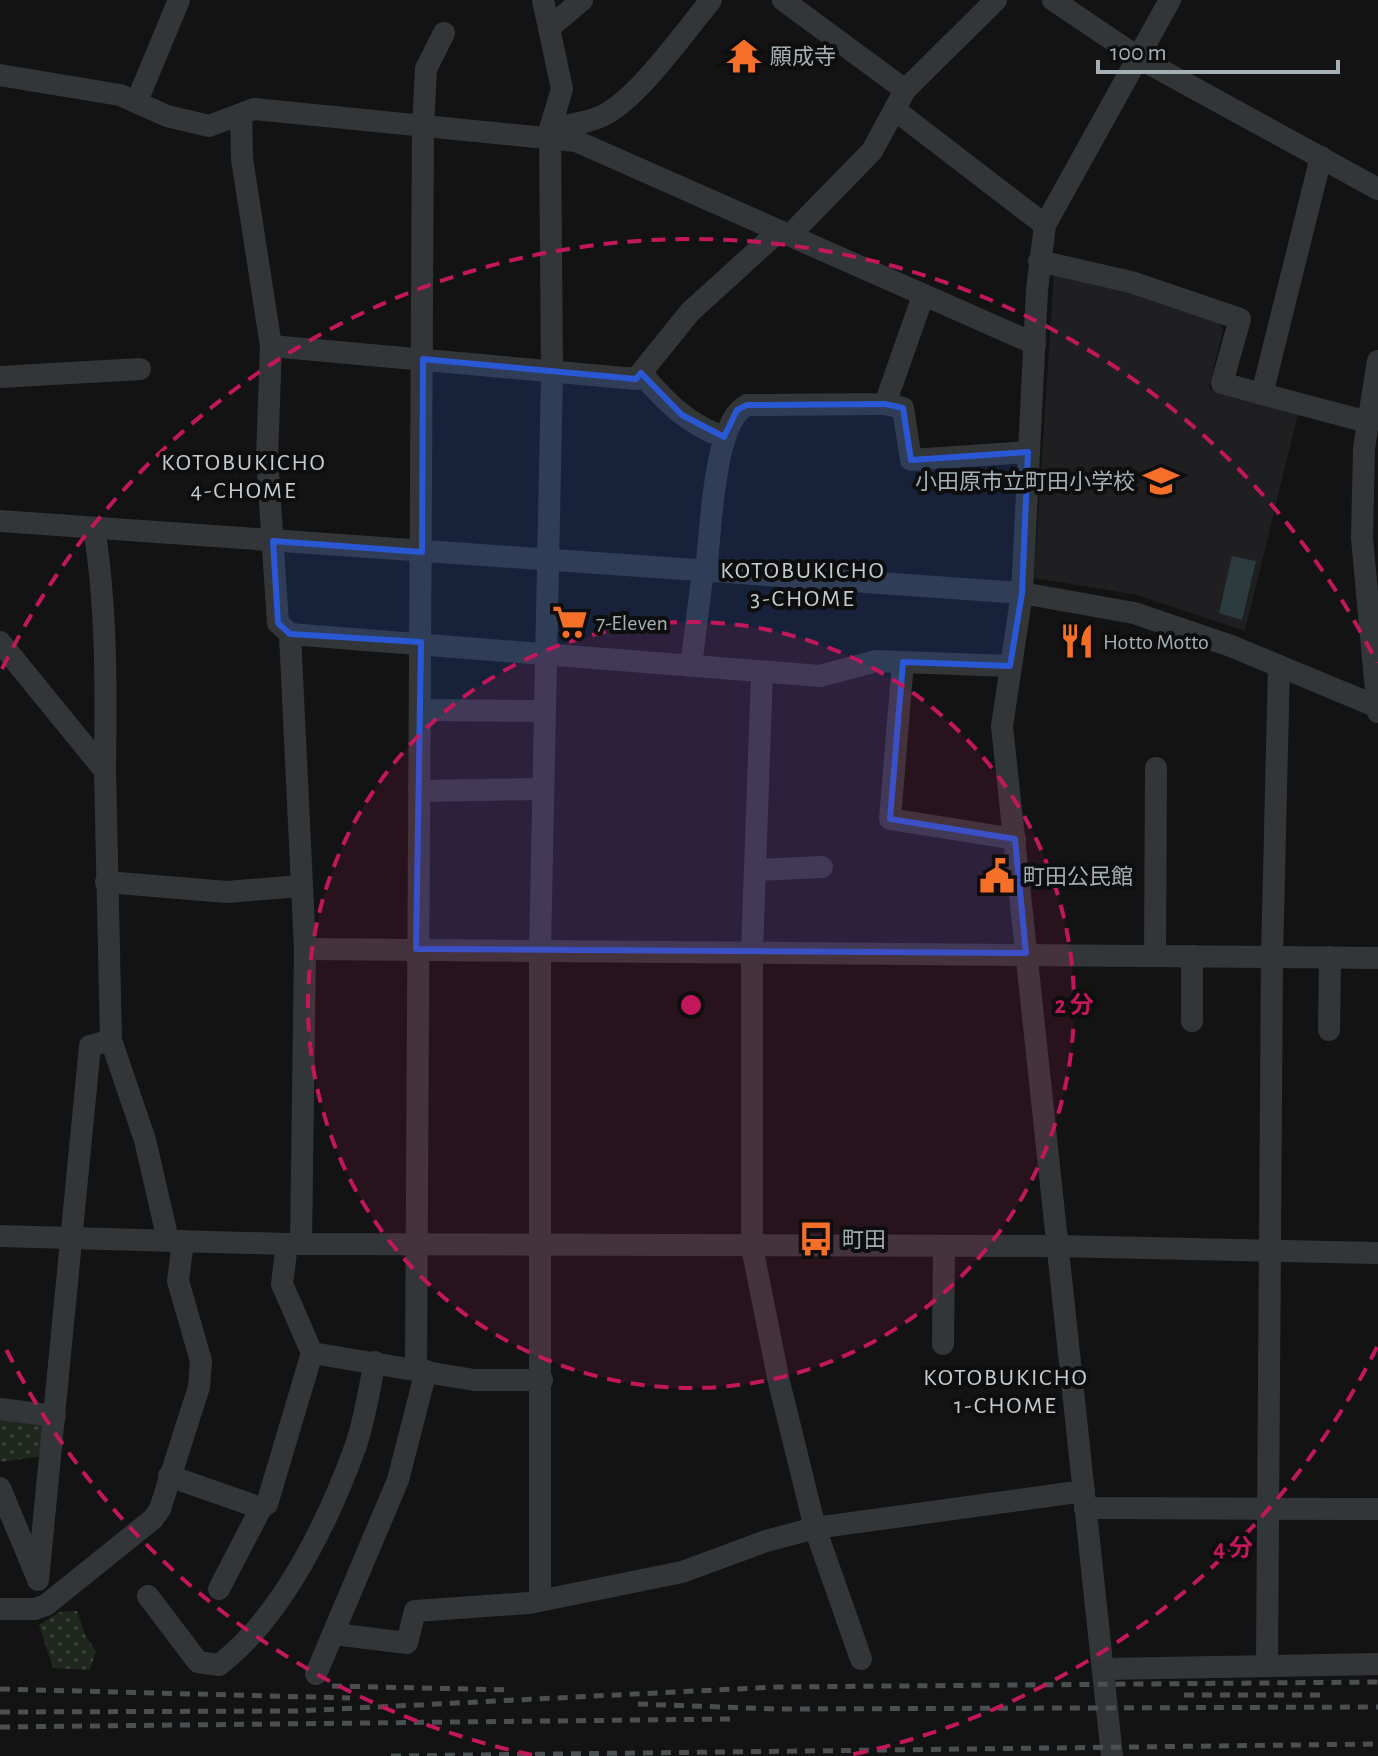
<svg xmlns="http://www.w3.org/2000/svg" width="1378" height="1756" font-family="'Alegreya Sans','Noto Sans JP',sans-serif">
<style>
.built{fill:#1f1f21}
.grass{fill:url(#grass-dots)}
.water{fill:#2c3b3d}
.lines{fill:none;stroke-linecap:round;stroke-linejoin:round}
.minor{stroke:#333639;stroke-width:22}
.rail{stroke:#4a4f52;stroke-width:5;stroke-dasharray:10 8;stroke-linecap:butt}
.marked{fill:#2a58d4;fill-opacity:0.2;stroke:#2a58d4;stroke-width:6;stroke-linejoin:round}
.ring{fill:none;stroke:#c2185b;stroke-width:4;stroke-dasharray:14 10}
.labels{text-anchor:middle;stroke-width:8;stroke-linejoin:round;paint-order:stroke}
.poi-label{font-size:22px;fill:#a4afb5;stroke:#0e0e0f;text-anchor:start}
.neighbourhood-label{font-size:24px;letter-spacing:2px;fill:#c5ccd1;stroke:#0e0e0f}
.centre{fill:#c2185b;stroke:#0e0e0f;stroke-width:4}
.ring-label{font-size:24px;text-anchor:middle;font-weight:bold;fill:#c2185b;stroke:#0e0e0f;stroke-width:8;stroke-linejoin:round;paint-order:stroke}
</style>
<defs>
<pattern id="grass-dots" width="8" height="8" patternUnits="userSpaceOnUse" patternTransform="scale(2)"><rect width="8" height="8" fill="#20271f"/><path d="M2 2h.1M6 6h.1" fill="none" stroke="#3d443d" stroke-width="1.8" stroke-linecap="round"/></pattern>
</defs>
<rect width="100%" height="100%" fill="#131314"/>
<!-- built -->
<polygon class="built" points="1054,272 1142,293 1218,321 1223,329 1209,389 1299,410 1245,631 1137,595 1034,578"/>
<!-- grass -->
<g class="grass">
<polygon points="0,1419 46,1423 44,1456 0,1462"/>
<polygon points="77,1611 86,1637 96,1651 90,1670 53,1668 39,1625 60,1612"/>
</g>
<!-- water -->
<polygon class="water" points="1232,556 1256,561 1242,620 1219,613"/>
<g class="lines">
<!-- minor -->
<g class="minor">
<polyline points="543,0 549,28"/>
<polyline points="783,0 905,90"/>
<polyline points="1053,0 1139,58 1378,189"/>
<polyline points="0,75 120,95 167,116 209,126 254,109 576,141 1035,344"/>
<polyline points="137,101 179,0"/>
<polyline points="895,110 1045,225"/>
<polyline points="241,115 242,159 271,346 267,458 278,623 290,634 305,949 301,1244"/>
<path d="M550,129C567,125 589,123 604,115C639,97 685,32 711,0"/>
<polyline points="1321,157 1262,394 1368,422"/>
<polyline points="790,235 872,151 905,90 996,0"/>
<polyline points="1039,261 1131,282 1240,319 1222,383 1262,394"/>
<polyline points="271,346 636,379 690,312 779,231"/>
<polyline points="1378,361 1364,448 1362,538 1378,712"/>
<path d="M641,373C665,401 688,425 724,437"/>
<polyline points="0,377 140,369"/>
<polyline points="885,404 903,408 911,460 1028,452"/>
<polyline points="0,521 1022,593 1134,613 1231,646 1378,707"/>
<path d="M94,528C107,609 106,689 105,771"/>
<path d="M706,570C711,533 713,421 747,405L885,404L923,296"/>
<polyline points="290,634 820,676 876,661 1010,666"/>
<polyline points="0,642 105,771 111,1040 145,1140 168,1240"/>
<polyline points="903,662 890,819 1015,839"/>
<polyline points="691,666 703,570"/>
<polyline points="762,673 752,951 752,1247 779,1382 815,1528 861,1659"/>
<polyline points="420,710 545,711"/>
<polyline points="419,791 543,789"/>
<polyline points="755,870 822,867"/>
<polyline points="106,882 227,892 301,886"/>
<polyline points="305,949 1378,958"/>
<polyline points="1155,956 1156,768"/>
<polyline points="1192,1021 1192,956"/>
<polyline points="1329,1030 1330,957"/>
<polyline points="0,1236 287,1244 1056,1246 1378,1253"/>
<polyline points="943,1344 944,1247"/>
<polyline points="312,1353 474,1380 542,1380"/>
<polyline points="416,1370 423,125 426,69 444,33"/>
<polyline points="0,1409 55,1416"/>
<polyline points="169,1476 261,1508"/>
<polyline points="0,1488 37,1577"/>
<polyline points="1085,1508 1378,1509"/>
<polyline points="38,1580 90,1046 111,1040"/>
<polyline points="219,1589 261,1508 267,1504 312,1353 282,1284 287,1244"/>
<path d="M148,1596L198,1662L219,1665C283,1616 329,1520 356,1445C365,1419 369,1389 375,1362"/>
<polyline points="540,1600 540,951 552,373 550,129 562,89 549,28 582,0"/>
<polyline points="0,1609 35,1609 46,1605 153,1519 160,1509 199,1387 201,1361 178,1281 183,1241"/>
<polyline points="334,1634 407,1643 415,1611 529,1603 682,1572 766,1541 815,1528 1084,1491"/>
<polyline points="1267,1665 1272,956 1279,666"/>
<polyline points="1104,1669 1378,1664"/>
<polyline points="316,1674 398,1480 426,1371"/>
<polyline points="1112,1756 1002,726 1022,593 1037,290 1045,225 1170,0"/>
</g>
<!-- rail -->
<g class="rail">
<polyline points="332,1686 512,1690"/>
<polyline points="0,1689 350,1698"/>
<polyline points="1184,1695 1320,1695"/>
<polyline points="638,1704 776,1709 1378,1707"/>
<polyline points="0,1712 297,1711 775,1687 1378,1682"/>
<polyline points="0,1727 730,1719"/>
<polyline points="391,1756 1378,1744"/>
</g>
</g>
<!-- marked area -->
<path class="marked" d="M423,359L636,379L641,373L682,415L724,437L737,410L747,405L885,404L903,408L911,460L1028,452L1022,593L1010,666L903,662L890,819L1015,839L1026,953L416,949L421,642L290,634L278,623L273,541L422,552Z"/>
<!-- distance rings -->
<circle cx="691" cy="1005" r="383" fill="#c2185b" fill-opacity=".12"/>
<g class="ring">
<circle cx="691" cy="1005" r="383"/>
<path d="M1377 1347A767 767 0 0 1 850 1755M532 1755A767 767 0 0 1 2 1341M2 669A767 767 0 0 1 1377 663"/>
</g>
<!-- icons -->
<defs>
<g id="temple-bare" transform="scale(2.76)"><path d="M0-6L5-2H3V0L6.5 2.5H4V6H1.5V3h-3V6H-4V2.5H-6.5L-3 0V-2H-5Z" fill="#f66f29" stroke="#0e0e0f" stroke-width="2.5" paint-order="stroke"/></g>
<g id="school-bare" transform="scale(2.76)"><path d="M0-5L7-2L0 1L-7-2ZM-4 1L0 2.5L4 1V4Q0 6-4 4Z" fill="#f66f29" stroke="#0e0e0f" stroke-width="2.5" paint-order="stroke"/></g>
<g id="supermarket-bare" transform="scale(2.76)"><path d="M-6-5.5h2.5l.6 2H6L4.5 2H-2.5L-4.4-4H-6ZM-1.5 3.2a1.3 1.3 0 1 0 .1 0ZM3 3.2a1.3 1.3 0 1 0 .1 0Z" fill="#f66f29" stroke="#0e0e0f" stroke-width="2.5" paint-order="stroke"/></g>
<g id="restaurant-bare" transform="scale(2.76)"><path d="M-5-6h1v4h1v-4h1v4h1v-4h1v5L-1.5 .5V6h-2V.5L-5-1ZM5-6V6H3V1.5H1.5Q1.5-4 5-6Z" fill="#f66f29" stroke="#0e0e0f" stroke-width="2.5" paint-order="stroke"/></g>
<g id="civic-bare" transform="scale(2.76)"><path d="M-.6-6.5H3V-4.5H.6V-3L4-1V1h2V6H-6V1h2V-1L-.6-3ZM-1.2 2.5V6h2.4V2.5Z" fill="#f66f29" stroke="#0e0e0f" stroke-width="2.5" paint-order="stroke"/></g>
<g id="bus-bare" transform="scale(2.76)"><path d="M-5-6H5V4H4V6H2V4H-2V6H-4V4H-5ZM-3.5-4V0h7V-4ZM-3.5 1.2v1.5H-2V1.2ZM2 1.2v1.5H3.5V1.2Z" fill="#f66f29" stroke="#0e0e0f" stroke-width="2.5" paint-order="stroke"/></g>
</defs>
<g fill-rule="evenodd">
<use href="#temple-bare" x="744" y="56"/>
<use href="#school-bare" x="1161" y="481"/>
<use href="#supermarket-bare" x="570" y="622"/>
<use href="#restaurant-bare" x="1077" y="641"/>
<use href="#civic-bare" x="997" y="876"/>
<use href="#bus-bare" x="816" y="1239"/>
</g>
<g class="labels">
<!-- poi labels -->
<g class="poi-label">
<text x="770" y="64">願成寺</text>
<text x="1135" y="489" text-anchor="end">小田原市立町田小学校</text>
<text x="596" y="630">7-Eleven</text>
<text x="1103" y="649">Hotto Motto</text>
<text x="1023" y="884">町田公民館</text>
<text x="842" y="1247">町田</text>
</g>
<!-- neighbourhood labels -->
<g class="neighbourhood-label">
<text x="244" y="470">KOTOBUKICHO<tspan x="244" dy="28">4-CHOME</tspan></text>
<text x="803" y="578">KOTOBUKICHO<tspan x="803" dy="28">3-CHOME</tspan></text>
<text x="1006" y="1385">KOTOBUKICHO<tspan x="1006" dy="28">1-CHOME</tspan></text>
</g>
</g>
<circle cx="691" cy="1005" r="12" class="centre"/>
<g class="ring-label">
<text x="1074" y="1013">2 分</text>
<text x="1233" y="1556">4 分</text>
</g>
<!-- scale -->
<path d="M1098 60v12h240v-12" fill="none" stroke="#a4afb5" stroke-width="4"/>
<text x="1110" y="60" font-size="24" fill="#a4afb5" stroke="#0e0e0f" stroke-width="6" paint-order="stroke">100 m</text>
</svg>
